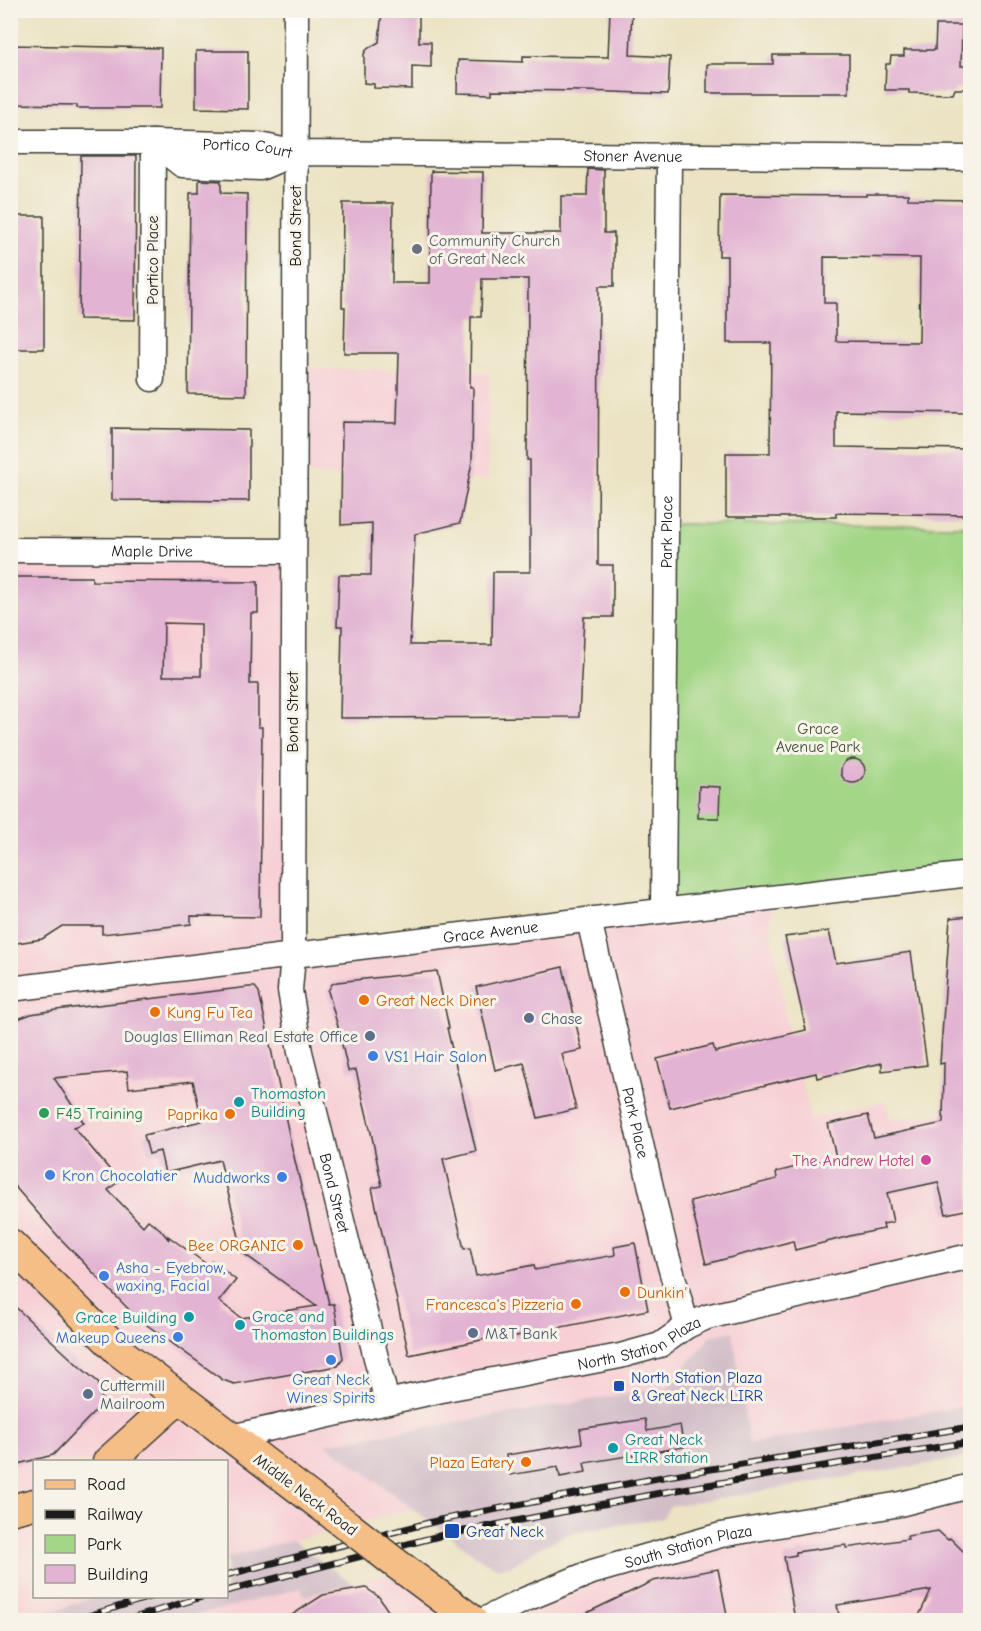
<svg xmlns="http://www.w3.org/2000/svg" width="981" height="1631" font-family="'Comic Neue',sans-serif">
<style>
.built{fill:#f7cfd4}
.industrial{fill:#d2bdc8}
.green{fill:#a3d686;stroke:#607951;stroke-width:1.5}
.building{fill:#e2b3d2;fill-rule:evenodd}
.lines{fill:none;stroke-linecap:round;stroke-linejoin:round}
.minor-casing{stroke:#3b3a35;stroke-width:27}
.major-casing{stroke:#3b3a35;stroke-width:33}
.minor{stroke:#fff;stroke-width:24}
.major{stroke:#f6be87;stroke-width:30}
.rail-casing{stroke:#1c1c1c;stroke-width:7}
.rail{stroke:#f7f3e8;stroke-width:4.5;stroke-dasharray:14;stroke-linecap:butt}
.major-bridge-casing{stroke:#3b3a35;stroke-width:33;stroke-linecap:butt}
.major-bridge{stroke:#f6be87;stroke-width:30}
.worship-dot{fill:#6b7280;stroke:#f7f3e8;stroke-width:2}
.food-dot{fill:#e8710a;stroke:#f7f3e8;stroke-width:2}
.service-dot{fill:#5c6f8a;stroke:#f7f3e8;stroke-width:2}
.shop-dot{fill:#3f7fe0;stroke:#f7f3e8;stroke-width:2}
.culture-dot{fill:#0f9aa8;stroke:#f7f3e8;stroke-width:2}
.leisure-dot{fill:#2e9e5b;stroke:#f7f3e8;stroke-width:2}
.hotel-dot{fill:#d1479c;stroke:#f7f3e8;stroke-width:2}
.transit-dot{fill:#1a4fb4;stroke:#f7f3e8;stroke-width:2}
.labels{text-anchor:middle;stroke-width:6;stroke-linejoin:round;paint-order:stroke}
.street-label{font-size:16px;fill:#1c1c1c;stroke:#f7f3e8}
.worship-label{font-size:16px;fill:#5b616d;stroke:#f7f3e8;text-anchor:start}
.park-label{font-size:16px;fill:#44543c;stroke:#f7f3e8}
.food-label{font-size:16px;fill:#c56008;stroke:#f7f3e8;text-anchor:end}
.service-label{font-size:16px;fill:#4e5e75;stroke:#f7f3e8;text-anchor:start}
.shop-label{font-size:16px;fill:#366cbe;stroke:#f7f3e8;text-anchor:start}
.culture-label{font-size:16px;fill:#0d838f;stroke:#f7f3e8;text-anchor:start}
.leisure-label{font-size:16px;fill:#27864d;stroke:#f7f3e8;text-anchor:start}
.hotel-label{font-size:16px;fill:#b23c85;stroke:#f7f3e8;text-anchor:end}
.transit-label{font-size:16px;fill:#164399;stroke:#f7f3e8;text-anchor:start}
</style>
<rect width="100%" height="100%" fill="#f7f3e8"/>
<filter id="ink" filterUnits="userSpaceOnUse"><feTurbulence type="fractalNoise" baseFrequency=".0167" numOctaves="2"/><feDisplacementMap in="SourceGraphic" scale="12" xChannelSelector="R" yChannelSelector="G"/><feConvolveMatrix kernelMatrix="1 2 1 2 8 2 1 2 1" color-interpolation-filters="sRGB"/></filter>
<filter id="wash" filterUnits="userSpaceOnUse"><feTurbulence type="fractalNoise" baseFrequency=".008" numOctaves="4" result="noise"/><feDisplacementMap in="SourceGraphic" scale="24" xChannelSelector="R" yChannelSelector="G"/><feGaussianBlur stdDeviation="1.35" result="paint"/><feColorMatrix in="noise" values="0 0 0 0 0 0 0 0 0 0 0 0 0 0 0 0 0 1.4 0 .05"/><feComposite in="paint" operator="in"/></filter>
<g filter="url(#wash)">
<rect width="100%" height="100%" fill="#ebe3c3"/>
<!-- built -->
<g class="built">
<polygon points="295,368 489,372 488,480 296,474"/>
<polygon points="11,549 293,550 293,955 770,898 771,927 787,1028 811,1118 885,1101 891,1120 970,1110 970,1410 663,1459 413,1509 227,1558 226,1462 34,1462 34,1596 98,1597 22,1620 11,1620"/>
<polygon points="900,1504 970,1504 970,1620 484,1620 569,1580"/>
<polygon points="403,1570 472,1620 178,1620 301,1588 304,1596"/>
</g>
<!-- industrial -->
<g class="industrial">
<polygon points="733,1331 749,1444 970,1405 970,1457 670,1506 663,1518 599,1528 565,1535 543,1546 512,1565 504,1567 496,1567 483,1561 326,1444 668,1387 711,1336"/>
<polygon points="292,1540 354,1584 304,1596 301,1588 178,1620 22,1620 98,1597 226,1596 227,1558"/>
</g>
<!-- green -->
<polygon class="green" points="665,524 970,526 970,874 680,908 664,878"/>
<g id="blocks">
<!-- building -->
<g class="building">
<polygon points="382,10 419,10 419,42 431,42 431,67 412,66 412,89 374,88 374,84 364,83 364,54 367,49 379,42"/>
<polygon points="610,10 632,10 630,55 670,57 668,94 585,91 492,90 492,94 457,93 458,60 523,62 523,56 608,57"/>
<polygon points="936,25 962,25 961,66 970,66 970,89 955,89 953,94 909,93 909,90 885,90 886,64 890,64 891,56 904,56 904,50 935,50"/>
<polygon points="10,45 161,48 160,108 77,108 77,105 10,104"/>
<polygon points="196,51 248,51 248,109 196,108"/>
<polygon points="773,55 849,55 849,93 707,93 707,64 773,64"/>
<polygon points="81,156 136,156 135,320 79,319"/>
<path d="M588,169L604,170V233H614V286H599L598,565H613V617H584L579,717L340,718L342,626H337L339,575H371L372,523L341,525L342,422L397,423L399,353H344L345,307H342L343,203H393L392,283H430L431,171L483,172L482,233H561V196H587ZM482,279H528L527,460H530V572H493L492,645H410L415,534L460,523L472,462L473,387H470L471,317H481Z"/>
<polygon points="199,180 221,181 221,193 247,194 246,395 188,394 190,193 199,193"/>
<path d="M866,194H908V199L970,200V413L836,411V447L970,449V515L836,513V517H726V453H770L771,343H727V256H719L720,195L866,196ZM824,257L920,258L919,342L836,341V303H824Z"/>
<polygon points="14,216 44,216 44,349 10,349 10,218 14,218"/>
<polygon points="112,428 249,430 249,501 112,500"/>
<path d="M10,577H92V581L258,582V613H251L250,684H258V727H262L260,917L191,916V924L102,934V926H62L42,939L10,944ZM164,623L201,624V676H163Z"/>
<circle cx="853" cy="771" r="12"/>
<polygon points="699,786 720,787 719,818 698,818"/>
<polygon points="970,916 970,1209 946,1214 938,1182 887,1193 893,1222 883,1224 884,1229 854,1235 795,1250 793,1241 706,1264 690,1201 777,1179 776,1172 836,1157 828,1124 868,1115 874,1138 943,1123 944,1063 940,1064 950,918"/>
<polygon points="829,931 836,963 911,952 927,1065 882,1071 882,1063 817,1078 816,1073 670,1108 657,1059 713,1045 715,1052 806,1030 785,937"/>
<polygon points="563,967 582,1050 562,1054 576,1109 538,1118 524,1063 495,1070 476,987"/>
<polygon points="437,971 449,1028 447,1028 476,1151 443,1159 464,1249 470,1248 476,1276 534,1265 535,1270 615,1255 614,1247 635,1243 648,1310 496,1340 496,1337 409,1355 372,1188 382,1186 372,1137 356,1070 348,1071 338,1027 328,991 332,984 337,982"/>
<path d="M249,987H255L259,992L291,1144L329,1304H334L343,1358L338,1366L234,1384L223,1380L136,1317L57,1235L10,1181V1022L31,1014L56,1010ZM127,1071L129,1088L193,1081L202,1121L144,1135L149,1154L160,1151L165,1173L220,1160L243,1253L316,1306L241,1318L219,1301L236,1280L212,1261L209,1266L168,1236L169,1240L160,1229L148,1220L143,1226L108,1190L119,1181L74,1127L84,1123L54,1078Z"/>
<polygon points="10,1302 80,1367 98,1382 103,1403 53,1455 10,1466"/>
<polygon points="645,1419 647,1431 680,1425 684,1447 584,1463 586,1472 560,1477 558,1467 510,1475 506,1455 582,1443 580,1429"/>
<polygon points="938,1531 948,1540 950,1538 970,1558 970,1620 917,1620 931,1590 837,1605 840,1620 795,1620 784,1557 796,1555 796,1552 846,1545 846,1548 908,1539 907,1536"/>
<polygon points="718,1569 728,1620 572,1620 653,1581"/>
<polygon points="366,1588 379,1597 394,1620 284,1620 323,1595"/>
</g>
</g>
</g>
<g filter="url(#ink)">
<use href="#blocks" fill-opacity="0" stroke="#3b3a35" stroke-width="1.5"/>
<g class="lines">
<!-- minor casing -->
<g class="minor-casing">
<g id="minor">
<path id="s1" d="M296,10L293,956L290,990L300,1052L387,1402"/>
<polyline points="10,142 153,142 152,379"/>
<path id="s2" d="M295,153L260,168L182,165L153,142L260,145L295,153L970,158"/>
<path id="s3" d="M10,550L293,551"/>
<path id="s4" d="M663,910L669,156"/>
<path id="s5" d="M589,920L666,1252L687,1326"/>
<path id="s6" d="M10,989L970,874"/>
<path id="s7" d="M231,1437L446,1389L620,1356L660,1345L687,1326L707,1317L970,1256"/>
<path id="s8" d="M484,1620L524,1600L592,1572L721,1535L900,1504L970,1486"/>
</g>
</g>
<!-- major casing -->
<g class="major-casing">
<g id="major">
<polyline points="10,1244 120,1352 348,1526"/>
<polyline points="108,1462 179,1398"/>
<polyline points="10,1510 34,1504"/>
<polyline points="394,1562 472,1620"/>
</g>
</g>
<!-- minor -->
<use href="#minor" class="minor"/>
<!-- major -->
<use href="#major" class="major"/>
<!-- rail casing -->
<g class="rail-casing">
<g id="rail">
<polyline points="226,1575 440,1520 668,1476 970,1427"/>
<polyline points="226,1591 443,1535 671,1491 970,1442"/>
<polyline points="75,1620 153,1596"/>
<polyline points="127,1620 205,1596"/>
</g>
</g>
<!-- rail -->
<use href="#rail" class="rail"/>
<!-- major-bridge casing -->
<g class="major-bridge-casing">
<polyline id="major-bridge" points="348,1526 394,1562"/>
</g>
<!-- major-bridge -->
<use href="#major-bridge" class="major-bridge"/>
</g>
</g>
<!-- markers -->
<circle class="worship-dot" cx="417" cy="249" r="6"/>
<g class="food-dot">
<circle cx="364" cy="1000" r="6"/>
<circle cx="155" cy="1012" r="6"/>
<circle cx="230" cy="1114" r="6"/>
<circle cx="298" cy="1245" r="6"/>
<circle cx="625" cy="1292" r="6"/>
<circle cx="576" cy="1304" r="6"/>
<circle cx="526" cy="1462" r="6"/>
</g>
<g class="service-dot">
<circle cx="529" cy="1018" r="6"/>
<circle cx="370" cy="1036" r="6"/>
<circle cx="473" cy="1333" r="6"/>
<circle cx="88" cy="1394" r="6"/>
</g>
<g class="shop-dot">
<circle cx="373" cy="1056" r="6"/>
<circle cx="50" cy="1175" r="6"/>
<circle cx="282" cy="1177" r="6"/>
<circle cx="104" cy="1276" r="6"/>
<circle cx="178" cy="1337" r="6"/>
<circle cx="331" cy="1360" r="6"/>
</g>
<g class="culture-dot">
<circle cx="239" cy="1102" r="6"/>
<circle cx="189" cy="1317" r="6"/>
<circle cx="240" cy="1325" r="6"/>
<circle cx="613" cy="1448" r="6"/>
</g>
<circle class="leisure-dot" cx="44" cy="1113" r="6"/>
<circle class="hotel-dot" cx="926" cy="1160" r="6"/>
<g class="transit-dot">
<rect x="613" y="1380" width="12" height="12" rx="3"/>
<rect x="444" y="1523" width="16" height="16" rx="3"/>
</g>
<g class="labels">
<!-- street labels -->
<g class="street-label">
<text dy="6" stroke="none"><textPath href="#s2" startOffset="248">Portico Court</textPath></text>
<text dy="6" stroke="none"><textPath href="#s2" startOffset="634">Stoner Avenue</textPath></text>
<text transform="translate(295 226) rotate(-90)" y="6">Bond Street</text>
<text transform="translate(152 260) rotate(-90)" y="6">Portico Place</text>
<text dy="6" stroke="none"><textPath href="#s4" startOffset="378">Park Place</textPath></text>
<text dy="6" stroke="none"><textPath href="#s3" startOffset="142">Maple Drive</textPath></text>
<text transform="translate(292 712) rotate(-90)" y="6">Bond Street</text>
<text dy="6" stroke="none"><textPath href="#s6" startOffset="484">Grace Avenue</textPath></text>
<text dy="6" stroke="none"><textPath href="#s5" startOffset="208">Park Place</textPath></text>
<text dy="6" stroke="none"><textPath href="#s1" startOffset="1188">Bond Street</textPath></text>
<text dy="6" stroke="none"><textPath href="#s7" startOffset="420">North Station Plaza</textPath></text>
<text transform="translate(306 1494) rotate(37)" y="6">Middle Neck Road</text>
<text dy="6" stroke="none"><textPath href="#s8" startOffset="218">South Station Plaza</textPath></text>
</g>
<!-- worship labels -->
<g class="worship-label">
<text x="429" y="246">Community Church<tspan x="429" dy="18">of Great Neck</tspan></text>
</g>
<!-- park labels -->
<g class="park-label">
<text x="818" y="734">Grace<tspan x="818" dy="18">Avenue Park</tspan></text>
</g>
<!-- food labels -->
<g class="food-label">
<text x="376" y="1006" text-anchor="start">Great Neck Diner</text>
<text x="167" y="1018" text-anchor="start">Kung Fu Tea</text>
<text x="218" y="1120">Paprika</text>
<text x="286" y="1251">Bee ORGANIC</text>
<text x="637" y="1298" text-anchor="start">Dunkin'</text>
<text x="564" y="1310">Francesca's Pizzeria</text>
<text x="514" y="1468">Plaza Eatery</text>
</g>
<!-- service labels -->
<g class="service-label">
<text x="541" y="1024">Chase</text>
<text x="358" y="1042" text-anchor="end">Douglas Elliman Real Estate Office</text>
<text x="485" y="1339">M&amp;T Bank</text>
<text x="100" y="1391">Cuttermill<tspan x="100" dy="18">Mailroom</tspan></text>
</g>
<!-- shop labels -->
<g class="shop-label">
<text x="385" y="1062">VS1 Hair Salon</text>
<text x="62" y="1181">Kron Chocolatier</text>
<text x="270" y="1183" text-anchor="end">Muddworks</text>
<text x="116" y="1273">Asha - Eyebrow,<tspan x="116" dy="18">waxing, Facial</tspan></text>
<text x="166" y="1343" text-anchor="end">Makeup Queens</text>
<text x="331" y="1385" text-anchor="middle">Great Neck<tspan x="331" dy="18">Wines Spirits</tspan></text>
</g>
<!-- culture labels -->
<g class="culture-label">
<text x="251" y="1099">Thomaston<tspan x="251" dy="18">Building</tspan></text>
<text x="252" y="1322">Grace and<tspan x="252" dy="18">Thomaston Buildings</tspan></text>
<text x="177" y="1323" text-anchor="end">Grace Building</text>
<text x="625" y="1445">Great Neck<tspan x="625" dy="18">LIRR station</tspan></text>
</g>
<!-- leisure labels -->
<g class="leisure-label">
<text x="56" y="1119">F45 Training</text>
</g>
<!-- hotel labels -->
<g class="hotel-label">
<text x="914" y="1166">The Andrew Hotel</text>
</g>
<!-- transit labels -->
<g class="transit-label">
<text x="631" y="1383">North Station Plaza<tspan x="631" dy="18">&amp; Great Neck LIRR</tspan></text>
<text x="466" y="1537">Great Neck</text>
</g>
</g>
<!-- margin -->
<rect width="981" height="1631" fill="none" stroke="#f7f3e8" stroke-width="36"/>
<!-- legend -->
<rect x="33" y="1460" width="195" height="138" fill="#f7f3e8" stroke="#9f9d96" stroke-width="1.5"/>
<rect x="45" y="1480" width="30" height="9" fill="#f6be87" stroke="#9f9d96" stroke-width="1.5"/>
<text x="87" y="1490" font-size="18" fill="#1c1c1c">Road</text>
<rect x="45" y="1510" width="30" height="9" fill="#1c1c1c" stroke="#9f9d96" stroke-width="1.5"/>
<text x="87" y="1520" font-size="18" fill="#1c1c1c">Railway</text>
<rect x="45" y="1535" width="30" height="18" fill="#a3d686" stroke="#9f9d96" stroke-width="1.5"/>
<text x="87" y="1550" font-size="18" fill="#1c1c1c">Park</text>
<rect x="45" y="1565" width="30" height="18" fill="#e2b3d2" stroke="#9f9d96" stroke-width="1.5"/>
<text x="87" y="1580" font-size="18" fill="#1c1c1c">Building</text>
</svg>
